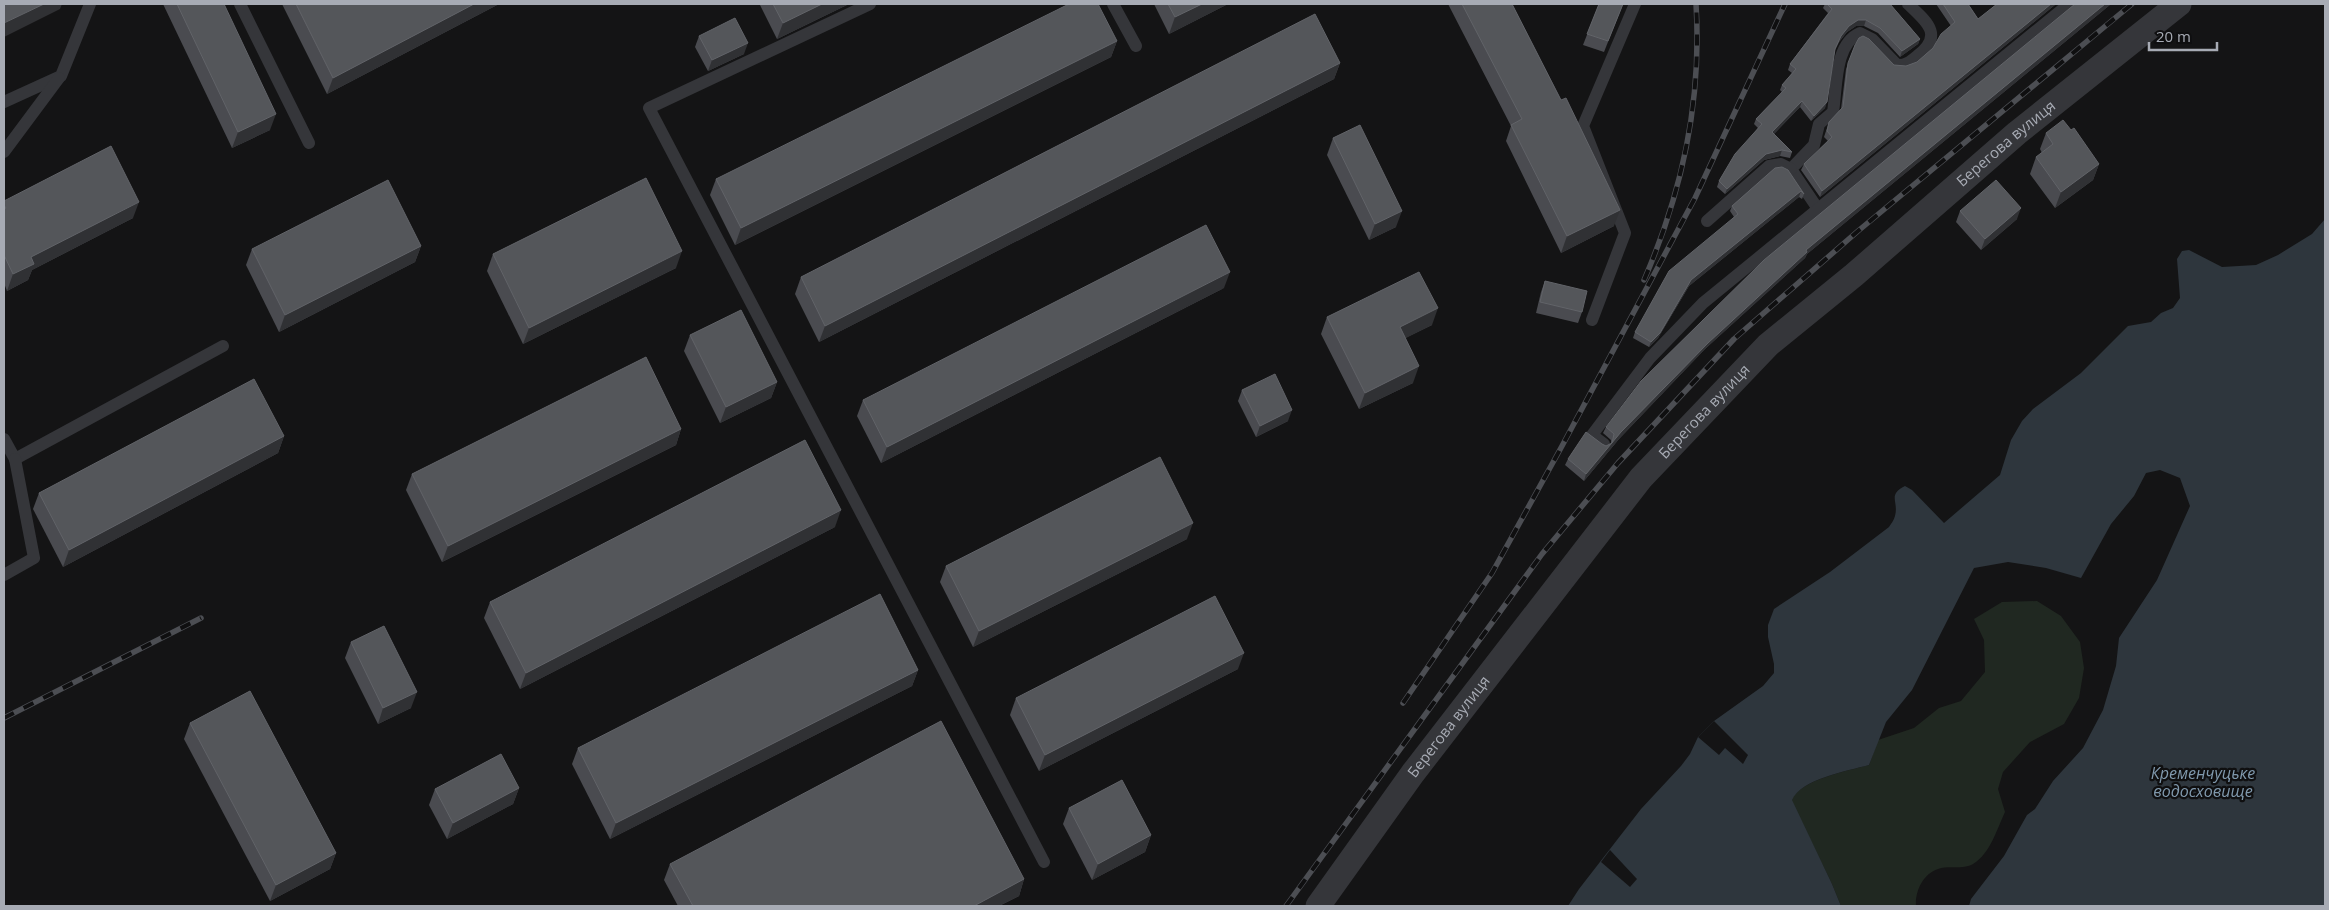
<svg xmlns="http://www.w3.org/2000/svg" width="2329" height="910" font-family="'Open Sans',sans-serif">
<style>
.green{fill:#202821}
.water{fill:#2e363d}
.pier{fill:#141415}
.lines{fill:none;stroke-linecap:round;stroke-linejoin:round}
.lane{stroke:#35363a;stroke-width:12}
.street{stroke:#35363a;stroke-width:25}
.rail-casing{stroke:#4c4e53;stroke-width:5.5}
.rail{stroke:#0f0f10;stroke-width:4;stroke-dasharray:11;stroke-linecap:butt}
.wall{fill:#4a4b50}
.shaded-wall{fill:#303134}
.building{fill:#54565a;stroke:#616368}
.labels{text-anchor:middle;stroke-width:4.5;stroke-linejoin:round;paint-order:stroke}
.street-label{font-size:15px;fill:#a7abb4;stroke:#0f0f10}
.water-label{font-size:16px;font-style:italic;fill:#8099ad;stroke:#0f0f10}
</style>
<rect width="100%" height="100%" fill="#141415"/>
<!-- green -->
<path class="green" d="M2037,601L2061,616L2080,642L2084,668L2079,698L2064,724L2030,742L2003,772L1998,789L2005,812C1997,829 1990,854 1973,864C1963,870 1948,865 1938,869C1923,874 1915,891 1916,906H1841L1832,884L1791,800C1802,779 1847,771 1869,765L1878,740L1914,728L1939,708L1961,701L1985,672L1984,640L1974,619L2002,602Z"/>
<!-- water -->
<path class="water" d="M2325,219V906H1969L1971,899L2004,856L2027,815L2035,809L2053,781L2083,748L2103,710L2116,666L2119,638L2157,580L2190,506L2180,478L2160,470L2146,473L2134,496L2111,524L2081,578L2046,568L2008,562L1974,568L1912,690L1886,722L1869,765C1847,771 1801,779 1792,800L1832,884L1841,906H1568L1579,889L1641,809L1681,766L1690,754L1698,737L1714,721L1763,686L1774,673V664L1768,637V625L1774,609L1830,572L1889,527C1891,524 1894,520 1895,516C1899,501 1887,495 1905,486L1912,490L1944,523L2000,475L2011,440L2022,421L2033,409L2081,373L2128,326L2151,322L2161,313L2173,308L2180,298L2177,259L2182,251L2189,250L2222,267L2256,265L2278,255L2312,234Z"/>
<!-- pier -->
<g class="pier">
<polygon points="1714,721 1748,755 1743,764 1725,748 1719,755 1698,737"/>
<polygon points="1610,850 1637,879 1630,887 1601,862"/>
</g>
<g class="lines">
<!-- lane -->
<g class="lane">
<polyline points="240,4 309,143"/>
<polyline points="870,4 649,108 1044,862"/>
<polyline points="1113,4 1136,46"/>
<polyline points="4,102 61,76 90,4"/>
<polyline points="4,152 59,78"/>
<path d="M1818,209L1791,169L1814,145L1819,124L1833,112C1837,88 1834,44 1860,33L1872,39L1897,65C1905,66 1911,61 1917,56C1945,35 1926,21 1908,4"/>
<polyline points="1707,221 1769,166 1781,164 1791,169"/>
<polyline points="1592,320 1625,233 1583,126 1635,4"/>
<polyline points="4,439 15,459 223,346"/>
<polyline points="1604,444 1592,435 1650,358 1703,303 2069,4"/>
<polyline points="4,575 34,558 15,459"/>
</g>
<!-- street -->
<path class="street" id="s1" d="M1318,906L1413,773L1641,478L1768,345L1854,275L2017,133L2179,4"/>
<!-- rail casing -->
<g class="rail-casing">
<g id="rail">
<path d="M1644,280C1682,193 1702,99 1696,4"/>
<polyline points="1403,703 1492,573 1562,446 1695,198 1785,4"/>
<polyline points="4,718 201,618"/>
<polyline points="1286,906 1542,554 1618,463 1734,339 1858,231 2132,4"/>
</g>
</g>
<!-- rail -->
<use href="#rail" class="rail"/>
</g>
<!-- wall -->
<g class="wall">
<polygon points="163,4 224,4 270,130 232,148"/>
<polygon points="282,4 499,4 327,94"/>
<polygon points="760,4 849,4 777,39 760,5"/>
<polygon points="1154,4 1228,4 1169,34"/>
<polygon points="1448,4 1512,4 1561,100 1614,226 1561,253 1506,141 1511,126"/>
<polygon points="1599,4 1623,4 1604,52 1583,45"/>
<polygon points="1825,4 1890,4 1920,39 1918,44 1900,57 1878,33 1864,26 1856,26 1847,32 1839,42 1835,50 1825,108 1811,121 1800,107 1774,134 1792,152 1790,158 1780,156 1764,160 1725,194 1717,187 1719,181 1758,128 1754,124 1756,119 1782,92 1780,90 1782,85 1792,73 1788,70 1790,64 1828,13 1823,8"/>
<polygon points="1936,4 1968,4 1978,19 1997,4 2056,4 1820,197 1801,170 1804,164 1828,141 1824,137 1829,122 1841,109 1846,69 1855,45 1894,65 1906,66 1917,62 1933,48 1951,26"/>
<polygon points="2075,4 2111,4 1807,254 1805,258 1705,349 1619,439 1584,481 1565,465 1568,459 1602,444 1606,446 1611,444 1611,440 1603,433 1606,427"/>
<polygon points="699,36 744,54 708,71 695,47"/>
<polygon points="1117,41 1111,57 735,245 710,195 716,179"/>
<polygon points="1340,63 1334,79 819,342 795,294 801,277"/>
<polygon points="2046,133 2099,164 2093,180 2055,208 2030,174 2036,157 2042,153 2040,149"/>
<polygon points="1333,138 1396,227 1369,240 1327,155"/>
<polygon points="1775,168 1804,194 1802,199 1799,197 1689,286 1658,338 1649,347 1633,338 1635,332 1734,217 1730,211 1732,206"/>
<polygon points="4,201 133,218 32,270 28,280 7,291 4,283"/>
<polygon points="1960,211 2017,219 1981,250 1956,222"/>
<polygon points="421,246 415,262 279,332 246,265 252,249"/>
<polygon points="493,254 676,268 523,344 487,271"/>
<polygon points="1545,281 1582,312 1578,323 1536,313 1541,292"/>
<polygon points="1224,288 881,463 857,416 863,400"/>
<polygon points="1327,317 1432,325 1405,338 1413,383 1359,409 1321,334"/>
<polygon points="690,335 777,382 771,398 720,423 684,351"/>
<polygon points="1242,390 1288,421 1256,437 1238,401"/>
<polygon points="681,429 676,445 442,562 406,490 412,474"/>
<polygon points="284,436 278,453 63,567 33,509 39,493"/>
<polygon points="835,527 520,689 484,618 490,602"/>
<polygon points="1187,539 973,647 940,582 946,566"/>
<polygon points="351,642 411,708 378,724 345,658"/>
<polygon points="1238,669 1039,771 1010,715 1016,698"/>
<polygon points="918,670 912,686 610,839 572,764 578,748"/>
<polygon points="190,723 336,853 330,869 270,901 184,739"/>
<polygon points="519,788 513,804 447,839 429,805 435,789"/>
<polygon points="1069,808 1151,835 1145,852 1092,880 1063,824"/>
<polygon points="670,864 1024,879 1019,896 999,906 678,906 664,880"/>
</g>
<!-- shaded-wall -->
<g class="shaded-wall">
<polygon points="44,4 62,4 60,9 4,37 4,23"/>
<polygon points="474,4 499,4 327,94 333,78"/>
<polygon points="822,4 849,4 777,39 783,23"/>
<polygon points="1202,4 1228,4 1169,34 1175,17"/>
<polygon points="2051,4 2056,4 1820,197 1822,191"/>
<polygon points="2105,4 2111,4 1807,254 1805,258 1705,349 1619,439 1584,481 1586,474 1621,432 1708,343 1806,250"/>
<polygon points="1858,20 1866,20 1864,26 1856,26 1847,32 1839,42 1833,54 1841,36 1849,26"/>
<polygon points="1920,39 1918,44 1900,57 1902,51"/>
<polygon points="1117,41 1111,57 735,245 741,228"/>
<polygon points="748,43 744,54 708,71 712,60"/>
<polygon points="1340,63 1334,79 819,342 825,326"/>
<polygon points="1802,101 1800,107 1770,138 1772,132"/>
<polygon points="1827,102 1825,108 1811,121 1814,116"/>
<polygon points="276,114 270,130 232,148 238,132"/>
<polygon points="1782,150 1780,156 1764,160 1725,194 1727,189 1766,154"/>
<polygon points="2099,164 2093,180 2055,208 2061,192"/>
<polygon points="1801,191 1799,197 1689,286 1658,338 1649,347 1651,342 1691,280"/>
<polygon points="139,202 133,218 32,270 28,280 7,291 13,274 31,257"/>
<polygon points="2021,208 2017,219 1981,250 1985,239"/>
<polygon points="1620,210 1614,226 1561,253 1567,236"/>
<polygon points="1402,211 1396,227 1369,240 1375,224"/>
<polygon points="421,246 415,262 279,332 285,315"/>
<polygon points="682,251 676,268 523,344 529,328"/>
<polygon points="1230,272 1224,288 881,463 887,447"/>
<polygon points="1438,308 1432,325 1394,344 1400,327"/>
<polygon points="1419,366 1413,383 1359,409 1365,393"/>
<polygon points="777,382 771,398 720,423 726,407"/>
<polygon points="1292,410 1288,421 1256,437 1260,426"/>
<polygon points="681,429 676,445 442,562 448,546"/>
<polygon points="284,436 278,453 63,567 69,550"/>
<polygon points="841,510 835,527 520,689 526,673"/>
<polygon points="1193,523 1187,539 973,647 979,631"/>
<polygon points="1244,653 1238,669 1039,771 1045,755"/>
<polygon points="918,670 912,686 610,839 616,823"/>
<polygon points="417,692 411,708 378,724 383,708"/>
<polygon points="519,788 513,804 447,839 453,823"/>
<polygon points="1151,835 1145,852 1092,880 1098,864"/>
<polygon points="336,853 330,869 270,901 276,885"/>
<polygon points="1024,879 1019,896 999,906 974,906"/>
</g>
<!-- building -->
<g class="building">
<polygon points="4,4 44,4 4,23"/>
<polygon points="177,4 224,4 276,114 238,132"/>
<polygon points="296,4 474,4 333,78"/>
<polygon points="773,4 822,4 783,23"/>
<polygon points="1069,4 1098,4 1117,41 741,228 716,179"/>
<polygon points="1168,4 1202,4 1175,17"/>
<polygon points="1462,4 1512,4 1561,100 1566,98 1620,210 1567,236 1511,125 1522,119"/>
<polygon points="1599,4 1623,4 1608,41 1587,34"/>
<polygon points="1827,4 1890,4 1920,39 1902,51 1880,28 1866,20 1858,20 1849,26 1841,36 1835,49 1827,102 1814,116 1802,101 1772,132 1792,152 1782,150 1766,154 1727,189 1719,181 1735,154 1762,124 1756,119 1786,88 1782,85 1796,69 1790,64 1832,9"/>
<polygon points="1943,4 1968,4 1978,19 1997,4 2051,4 1822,191 1804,164 1832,137 1827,131 1829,122 1843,107 1848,63 1855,45 1859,38 1863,36 1869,39 1894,65 1906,66 1917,62 1933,48 1941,34 1955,22"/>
<polygon points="2075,4 2105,4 1806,250 1807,252 1708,343 1621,432 1586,474 1568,459 1586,432 1602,444 1606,446 1612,443 1614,434 1606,427 1641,381 1764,260"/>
<polygon points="1315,14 1340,63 825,326 801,277"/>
<polygon points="735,18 748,43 712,60 699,36"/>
<polygon points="2063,120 2071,130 2074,128 2099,164 2061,192 2036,157 2053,144 2046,133"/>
<polygon points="1360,125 1402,211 1375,224 1333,138"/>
<polygon points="111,146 139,202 31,257 34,264 13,274 4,255 4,209 6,208 4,205 4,201"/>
<polygon points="1782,167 1788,170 1804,194 1801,191 1691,280 1660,333 1651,342 1635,332 1669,271 1738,214 1732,206 1775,168"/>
<polygon points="646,178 682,251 529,328 493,254"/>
<polygon points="388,180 421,246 285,315 252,249"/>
<polygon points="1996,180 2021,208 1985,239 1960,211"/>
<polygon points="1206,225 1230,272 887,447 863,400"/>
<polygon points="1419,272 1438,308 1400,327 1419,366 1365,393 1327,317"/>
<polygon points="1545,281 1587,291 1582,312 1540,302"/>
<polygon points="741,310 777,382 726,407 690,335"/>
<polygon points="646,357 681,429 448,546 412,474"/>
<polygon points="1275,374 1292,410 1260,426 1242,390"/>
<polygon points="254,379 284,436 69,550 39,493"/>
<polygon points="805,440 841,510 526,673 490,602"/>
<polygon points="1160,457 1193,523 979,631 946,566"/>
<polygon points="880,594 918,670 616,823 578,748"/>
<polygon points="1215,596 1244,653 1045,755 1016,698"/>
<polygon points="384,626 417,692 383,708 351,642"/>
<polygon points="250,691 336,853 276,885 190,723"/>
<polygon points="941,721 1024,879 974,906 693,906 670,864"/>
<polygon points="501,754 519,788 453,823 435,789"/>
<polygon points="1122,780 1151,835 1098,864 1069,808"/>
</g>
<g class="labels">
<!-- street labels -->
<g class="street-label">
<text dy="5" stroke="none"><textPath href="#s1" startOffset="1032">Берегова вулиця</textPath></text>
<text dy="5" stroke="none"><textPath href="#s1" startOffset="628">Берегова вулиця</textPath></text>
<text dy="5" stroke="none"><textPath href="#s1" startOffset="222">Берегова вулиця</textPath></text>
</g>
<!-- water labels -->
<g class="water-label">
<text x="2203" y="779">Кременчуцьке<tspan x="2203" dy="18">водосховище</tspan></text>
</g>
</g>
<!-- border -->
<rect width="2329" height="910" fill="none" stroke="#a7abb4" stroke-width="10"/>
<!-- scale -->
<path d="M2149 42v8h68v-8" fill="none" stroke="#a7abb4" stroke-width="2.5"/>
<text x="2156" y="42" font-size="15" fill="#a7abb4" stroke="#0f0f10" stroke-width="4" paint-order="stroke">20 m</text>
</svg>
